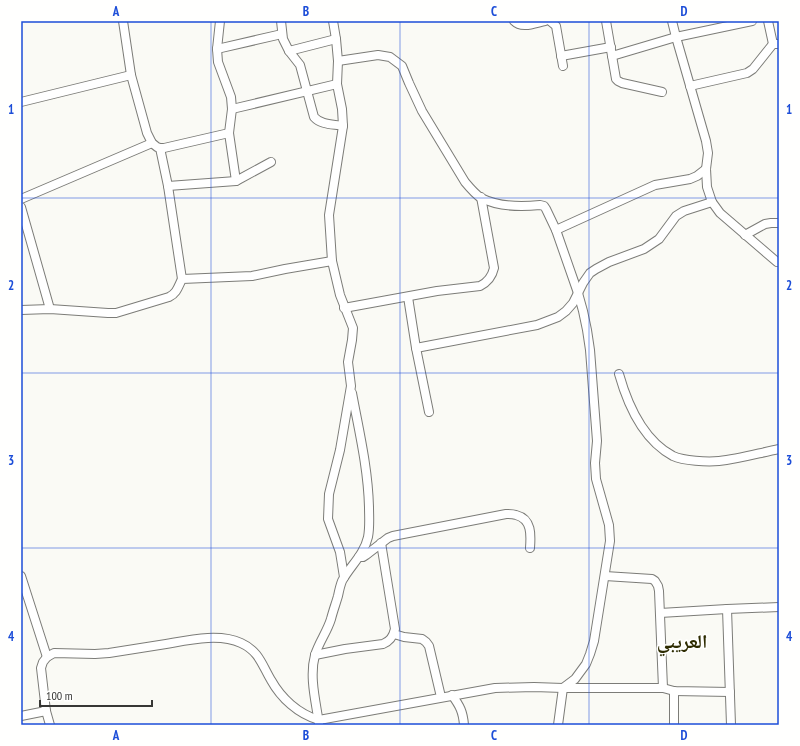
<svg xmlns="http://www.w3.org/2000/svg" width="800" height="746" font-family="'PT Sans Narrow','Noto Naskh Arabic',sans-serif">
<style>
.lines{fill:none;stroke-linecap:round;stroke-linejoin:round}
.minor-casing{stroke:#7c7c78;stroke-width:10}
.minor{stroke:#fff;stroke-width:8}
.grid{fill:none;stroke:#1d4ed8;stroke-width:1;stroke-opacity:0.55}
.labels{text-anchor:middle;stroke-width:3;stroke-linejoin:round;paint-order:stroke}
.district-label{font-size:19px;font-weight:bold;fill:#2d2b00;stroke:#fffffe}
.neatline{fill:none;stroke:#1d4ed8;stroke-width:1.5}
.grid-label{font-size:13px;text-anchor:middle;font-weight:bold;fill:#1d4ed8}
</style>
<rect width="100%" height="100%" fill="#fafaf5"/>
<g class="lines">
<!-- minor casing -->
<g class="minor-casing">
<g id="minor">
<polyline points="123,21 131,75 147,133 152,143 157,147 160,148 164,148 229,133"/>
<polyline points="220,21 217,49 218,62 231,97 232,109 229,133 236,181"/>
<path d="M281,21L283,39L289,51L300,65L314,117C321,125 333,124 343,126"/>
<polyline points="333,21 336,39 338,61 337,84 342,109 343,126 329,215 332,261 340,295 353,328 352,340 348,362 351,386 340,450 329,494 328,519 340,552 344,577"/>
<path d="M514,21C522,29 535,23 545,21"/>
<polyline points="550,21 556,26 563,66"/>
<polyline points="606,21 616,79 618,81 622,83 662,92"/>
<polyline points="672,21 676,37 706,141 708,153 706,169 707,187 712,202 720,213 777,262"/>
<polyline points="768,21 773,44"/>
<polyline points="217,49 282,34"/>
<polyline points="289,51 336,39"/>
<polyline points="561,56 611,47"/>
<polyline points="612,56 676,37 752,21"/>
<path d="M338,61L378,55L390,57L402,66L409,83L422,111L465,182C470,188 475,194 481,198C499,207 521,207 540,205L544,206L546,209L556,230L578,293L583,311L587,330L590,350L597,441L595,463L596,479L609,525L610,541L594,641L590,654L586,664L575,679L563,688L558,725"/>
<polyline points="690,86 747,73 753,69 773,44 779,44"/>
<polyline points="21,102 131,75"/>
<polyline points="232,109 337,84"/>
<polyline points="160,148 168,186 182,279"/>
<polyline points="168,186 236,181 271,162"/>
<polyline points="21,199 152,143"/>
<polyline points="21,207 50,309"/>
<polyline points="556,230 655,185 690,179 697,176 706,169"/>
<polyline points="745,235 765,224 771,223 779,223"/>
<polyline points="408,297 416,348 429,412"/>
<path d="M344,308L437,291L480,286C488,282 492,277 494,268L481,197"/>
<path d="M21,310L50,309L108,313H116L169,297C177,293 178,287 182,279L252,276L285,269L332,261"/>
<polyline points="416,348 537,325 558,317 566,311 573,303 583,283 590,273 596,269 609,262 644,249 659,239 676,216 684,211 712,202"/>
<path d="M619,374C628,406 643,440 673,456C684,461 707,462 719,461C739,459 759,453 779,449"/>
<path d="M359,557H363L366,555L388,538L393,536L506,514C509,514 513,514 516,515C532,519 531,535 530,548"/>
<polyline points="21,576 47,657"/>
<polyline points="605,576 652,579 655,581 658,586 659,591 663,688"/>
<polyline points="727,609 731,725"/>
<polyline points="660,613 727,609 779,607"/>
<polyline points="394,634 404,637 422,639 426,642 429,646 441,697"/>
<path d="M315,655L345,649L383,644C390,641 393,637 395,629L381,543"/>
<path d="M452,695C460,706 463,712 464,725"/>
<polyline points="21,716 46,711"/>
<path d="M319,724C316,702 309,677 315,655C319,642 327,632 331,619C333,611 336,603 338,596C339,591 340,586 342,581C350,566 364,555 368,537C370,527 369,516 369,507C368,468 359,431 352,393"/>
<path d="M50,725L46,711L41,668L43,662L47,657L54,653L95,654L109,653C128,650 147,647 166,644C189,640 219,633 241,643C259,651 262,665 271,680C281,698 298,714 319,720L495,688L534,687L563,688H663L674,691L730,692"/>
<polyline points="674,725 674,691"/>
</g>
</g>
<!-- minor -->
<use href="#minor" class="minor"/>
</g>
<!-- grid -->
<path class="grid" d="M211,21V725M400,21V725M589,21V725M21,198H779M21,373H779M21,548H779"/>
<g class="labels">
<!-- district labels -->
<g class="district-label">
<text x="682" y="648">العريبي</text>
</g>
</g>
<!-- border -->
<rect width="800" height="746" fill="none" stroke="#fffffe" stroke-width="44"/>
<!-- scale -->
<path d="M40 700v6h112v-6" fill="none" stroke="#373735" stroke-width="2"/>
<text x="46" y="700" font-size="12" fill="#373735" stroke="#fffffe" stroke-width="3" paint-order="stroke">100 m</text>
<rect x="22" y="22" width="756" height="702" class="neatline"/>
<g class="grid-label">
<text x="116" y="16">A</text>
<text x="306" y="16">B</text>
<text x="494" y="16">C</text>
<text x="684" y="16">D</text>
<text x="11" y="114">1</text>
<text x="789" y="114">1</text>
<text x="11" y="290">2</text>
<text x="789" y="290">2</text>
<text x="11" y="465">3</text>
<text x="789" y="465">3</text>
<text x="11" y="641">4</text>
<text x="789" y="641">4</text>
<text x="116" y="740">A</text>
<text x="306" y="740">B</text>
<text x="494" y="740">C</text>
<text x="684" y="740">D</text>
</g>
</svg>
